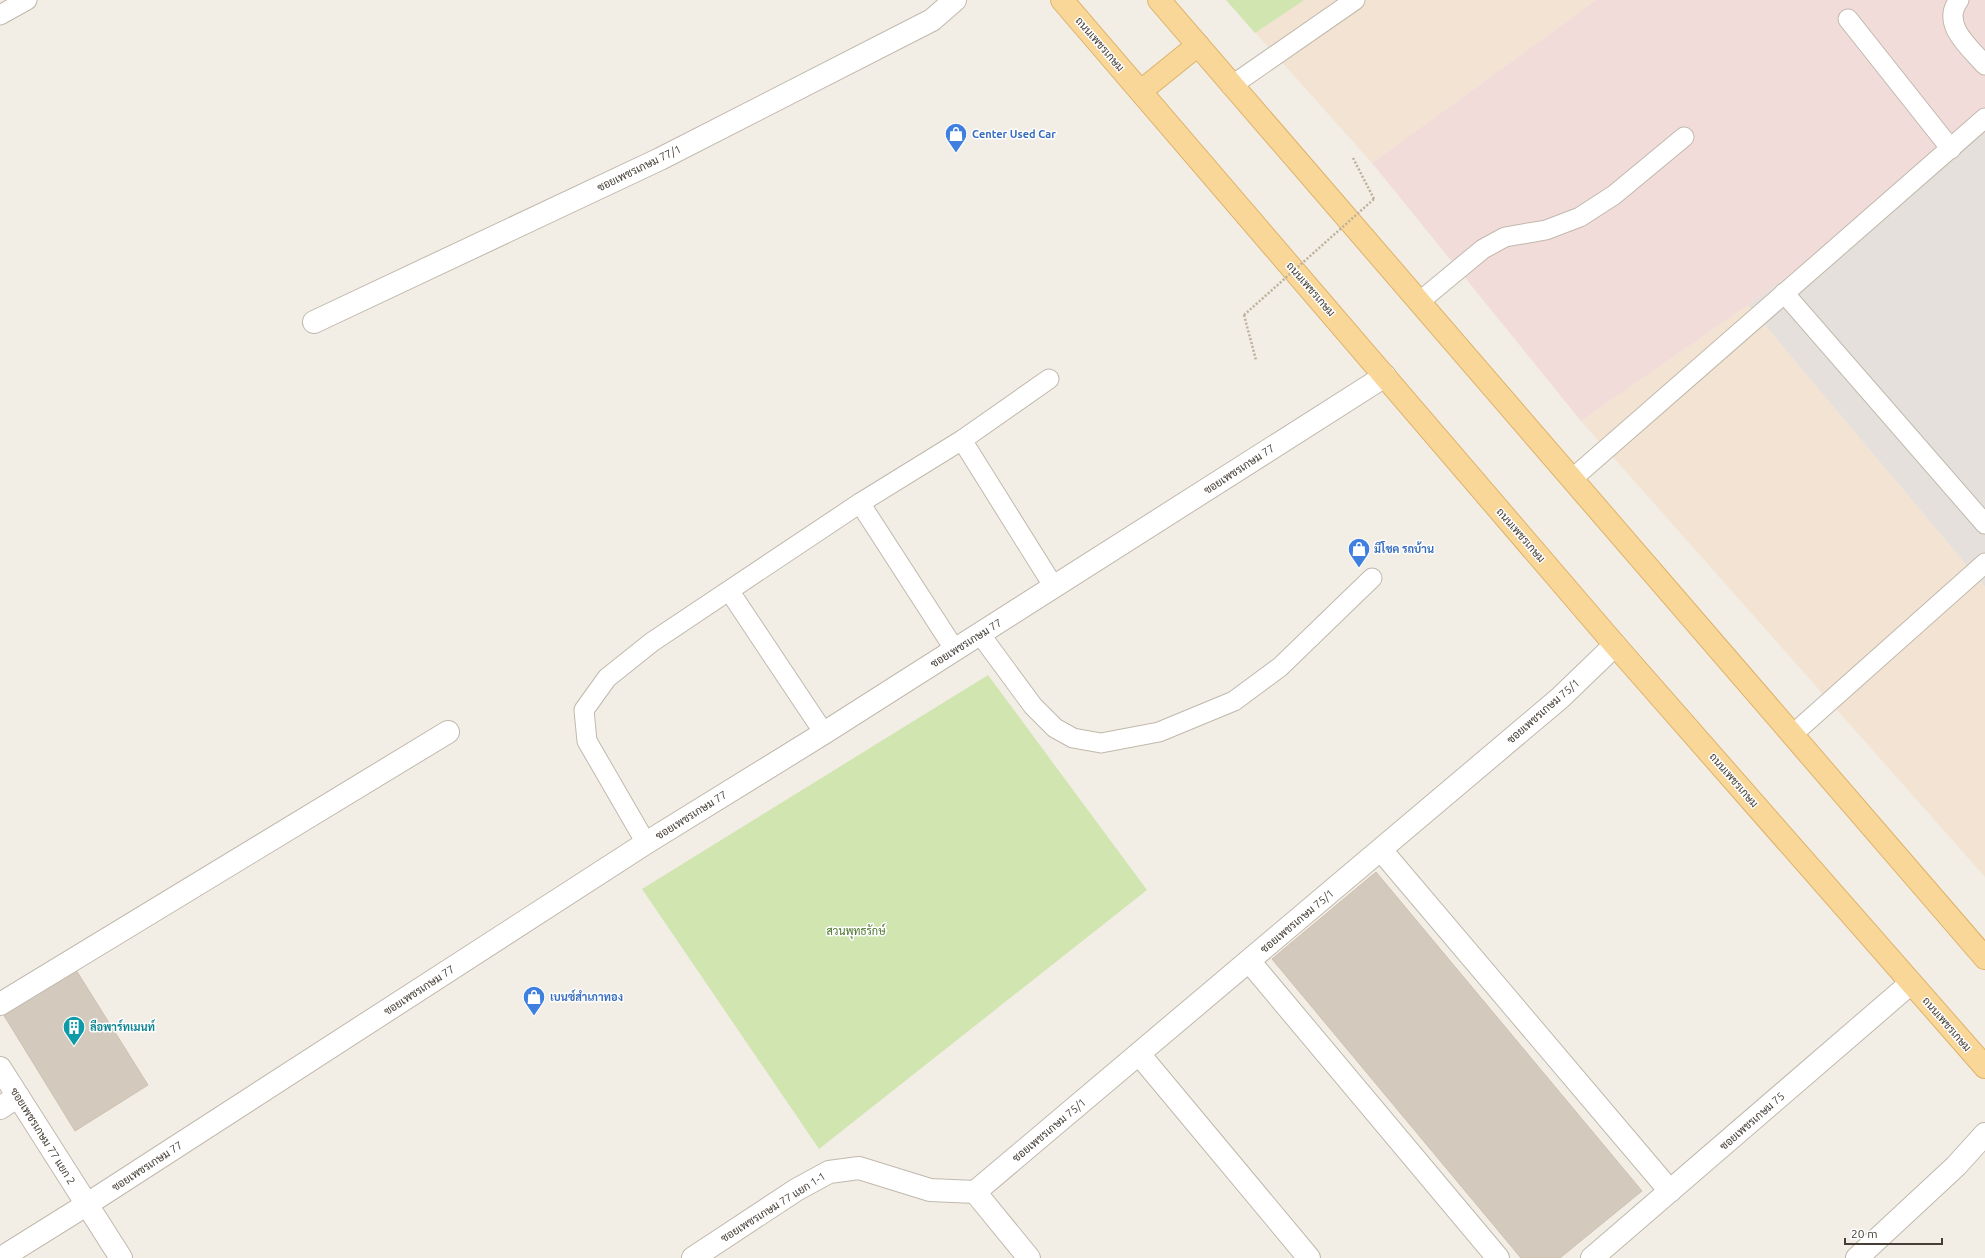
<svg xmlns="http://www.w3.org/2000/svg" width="1985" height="1258" font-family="Ubuntu,Sarabun,sans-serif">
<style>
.commercial{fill:#f3e3d2}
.industrial{fill:#e5e0db}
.medical{fill:#f2dcda}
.green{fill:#d1e5b1}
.building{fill:#d3c9bc;stroke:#cec0b0}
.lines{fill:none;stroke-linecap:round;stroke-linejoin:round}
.service-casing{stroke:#c0b8ac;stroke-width:21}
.minor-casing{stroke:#c0b8ac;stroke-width:24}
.primary-casing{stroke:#deb269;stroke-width:24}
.path{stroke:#beb09b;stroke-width:2.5;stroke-dasharray:2 2;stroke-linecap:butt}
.service{stroke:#fff;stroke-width:19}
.minor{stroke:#fff;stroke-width:22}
.primary{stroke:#f9d798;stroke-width:22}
.path-bridge{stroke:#beb09b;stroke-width:2.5;stroke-dasharray:2 2;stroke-linecap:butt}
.labels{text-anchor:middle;stroke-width:3;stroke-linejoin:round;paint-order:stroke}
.street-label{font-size:11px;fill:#453e36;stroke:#fff}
.shop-label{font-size:11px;font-weight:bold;fill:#366cbe;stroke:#fff;text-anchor:start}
.park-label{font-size:11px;fill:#4c742c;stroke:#fff}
.culture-label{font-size:11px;font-weight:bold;fill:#0d838f;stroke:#fff;text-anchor:start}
</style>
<rect width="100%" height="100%" fill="#f2eee6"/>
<!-- commercial -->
<g class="commercial">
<polygon points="1226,0 1596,0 1372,163"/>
<polygon points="1748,305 1985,587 1985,877 1581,421"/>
</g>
<!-- industrial -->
<polygon class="industrial" points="1985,133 1985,587 1748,305"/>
<!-- medical -->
<polygon class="medical" points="1596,0 1985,0 1985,133 1748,305 1581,421 1372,163"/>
<!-- green -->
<g class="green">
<polygon points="1226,0 1304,0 1255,33"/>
<polygon points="988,675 1147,890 819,1149 642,889"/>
</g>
<!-- building -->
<g class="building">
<polygon points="1376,872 1642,1191 1560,1258 1521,1258 1272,959"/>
<polygon points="66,954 148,1085 75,1131 0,1009"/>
</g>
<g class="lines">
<!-- service casing -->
<g class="service-casing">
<g id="service">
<path d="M1959,0C1940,24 1970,48 1985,65"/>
<polyline points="0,15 27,0"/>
<polyline points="1848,19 1951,149"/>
<polyline points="1231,86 1355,0"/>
<polyline points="1784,293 1985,524"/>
<polyline points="1419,302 1483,249 1505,237 1546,230 1580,217 1614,195 1684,137"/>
<polyline points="962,440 1054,587"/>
<polyline points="1572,479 1985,118"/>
<polyline points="860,503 955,650"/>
<polyline points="730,592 824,733"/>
<polyline points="980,634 1033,706 1055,728 1073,738 1101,743 1159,732 1234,701 1280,667 1372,578"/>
<polyline points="1793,734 1985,563"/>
<polyline points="646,843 587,741 584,710 607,678 652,642 860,503 962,440 1049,379"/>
</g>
</g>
<!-- minor casing -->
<g class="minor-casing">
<g id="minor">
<polyline points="314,322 660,159 932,20 955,0"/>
<polyline points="1381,850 1670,1191"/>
<polyline points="1249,961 1498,1258"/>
<polyline points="0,1004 448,732"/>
<polyline points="1139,1054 1309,1258"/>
<polyline points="0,1068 121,1258"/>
<polyline points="0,1108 18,1096"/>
<polyline points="975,1192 1560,698 1615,645"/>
<polyline points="975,1192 1029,1258"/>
<polyline points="1,1258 86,1205 646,843 824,733 1385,376"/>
<polyline points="693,1258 796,1190 829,1172 859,1168 930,1190 975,1192"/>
<polyline points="1592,1258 1911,983"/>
<polyline points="1857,1258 1956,1166 1985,1134"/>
</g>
</g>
<!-- primary casing -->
<g class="primary-casing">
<g id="primary">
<polyline points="1062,0 1615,645 1985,1067"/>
<polyline points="1159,0 1985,958"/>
<polyline points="1141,91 1198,45"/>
</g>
</g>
<!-- path -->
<g class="path">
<polyline points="1353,158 1374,199"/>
<polyline points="1244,315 1256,360"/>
</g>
<!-- service -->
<use href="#service" class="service"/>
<!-- minor -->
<use href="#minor" class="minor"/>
<!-- primary -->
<use href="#primary" class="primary"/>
<!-- path-bridge -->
<polyline class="path-bridge" points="1244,315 1374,199"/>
</g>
<!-- icons -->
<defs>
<g id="shop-pin" transform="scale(1.15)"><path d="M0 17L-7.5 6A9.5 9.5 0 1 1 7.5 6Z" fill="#3f7fe0" stroke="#fff"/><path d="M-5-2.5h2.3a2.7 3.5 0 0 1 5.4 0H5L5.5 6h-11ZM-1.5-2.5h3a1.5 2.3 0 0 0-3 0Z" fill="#fff"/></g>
<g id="building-pin" transform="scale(1.15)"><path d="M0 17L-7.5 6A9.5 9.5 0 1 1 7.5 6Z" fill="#0f9aa8" stroke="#fff"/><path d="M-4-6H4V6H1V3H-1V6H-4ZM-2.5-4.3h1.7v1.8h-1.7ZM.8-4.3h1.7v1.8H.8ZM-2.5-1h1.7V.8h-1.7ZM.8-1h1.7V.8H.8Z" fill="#fff"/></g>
</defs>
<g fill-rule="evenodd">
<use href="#shop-pin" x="956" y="134"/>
<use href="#shop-pin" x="1359" y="549"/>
<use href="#shop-pin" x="534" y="997"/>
<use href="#building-pin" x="74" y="1027"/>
</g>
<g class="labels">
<!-- street labels -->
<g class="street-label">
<text transform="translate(1100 44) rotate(49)" y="4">ถนนเพชรเกษม</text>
<text transform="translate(639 168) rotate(-26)" y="4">ซอยเพชรเกษม 77/1</text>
<text transform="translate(1311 289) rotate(49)" y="4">ถนนเพชรเกษม</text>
<text transform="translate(1239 469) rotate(-33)" y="4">ซอยเพชรเกษม 77</text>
<text transform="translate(1521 535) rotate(49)" y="4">ถนนเพชรเกษม</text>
<text transform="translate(966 643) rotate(-32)" y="4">ซอยเพชรเกษม 77</text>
<text transform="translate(1543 711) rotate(-41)" y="4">ซอยเพชรเกษม 75/1</text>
<text transform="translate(1734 780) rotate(49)" y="4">ถนนเพชรเกษม</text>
<text transform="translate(691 815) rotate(-32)" y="4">ซอยเพชรเกษม 77</text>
<text transform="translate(1297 921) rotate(-40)" y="4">ซอยเพชรเกษม 75/1</text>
<text transform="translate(419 990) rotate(-33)" y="4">ซอยเพชรเกษม 77</text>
<text transform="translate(1947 1024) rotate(49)" y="4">ถนนเพชรเกษม</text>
<text transform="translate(1752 1121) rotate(-41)" y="4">ซอยเพชรเกษม 75</text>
<text transform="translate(1049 1130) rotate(-40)" y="4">ซอยเพชรเกษม 75/1</text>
<text transform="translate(43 1136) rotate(58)" y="4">ซอยเพชรเกษม 77 แยก 2</text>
<text transform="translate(147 1166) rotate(-33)" y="4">ซอยเพชรเกษม 77</text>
<text transform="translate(773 1207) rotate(-32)" y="4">ซอยเพชรเกษม 77 แยก 1-1</text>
</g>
<!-- shop labels -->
<g class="shop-label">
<text x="972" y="138">Center Used Car</text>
<text x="1374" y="553">มีโชค รถบ้าน</text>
<text x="550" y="1001">เบนซ์สำเภาทอง</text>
</g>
<!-- park labels -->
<g class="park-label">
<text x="856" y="935">สวนพุทธรักษ์</text>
</g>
<!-- culture labels -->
<g class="culture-label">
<text x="90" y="1031">ลีอพาร์ทเมนท์</text>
</g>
</g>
<!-- scale -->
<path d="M1845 1238v6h97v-6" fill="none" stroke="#453e36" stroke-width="2"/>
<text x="1851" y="1238" font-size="12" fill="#453e36" stroke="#ffffff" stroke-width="3" paint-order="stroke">20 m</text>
</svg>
